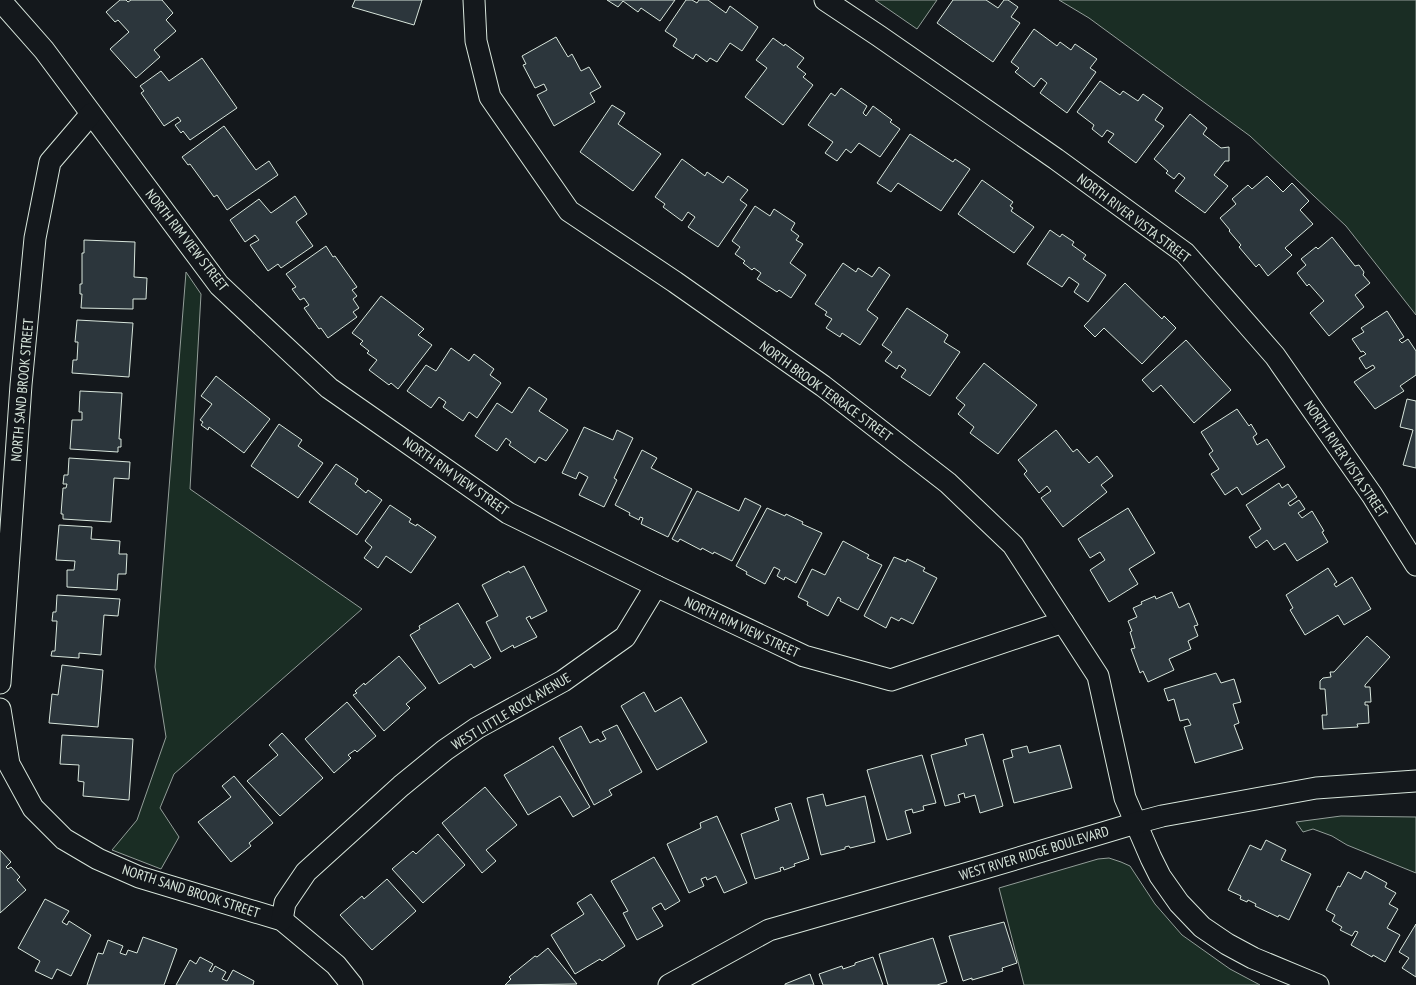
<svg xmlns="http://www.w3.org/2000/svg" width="1416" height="985" font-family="'PT Sans Narrow',sans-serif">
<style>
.green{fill:#1a2d24;stroke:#939e99}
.building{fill:#2c363c;stroke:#d8e6dc}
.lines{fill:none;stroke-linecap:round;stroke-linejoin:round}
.minor-casing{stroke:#d8e6dc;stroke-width:23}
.minor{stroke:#14181c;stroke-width:21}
.labels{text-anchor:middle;stroke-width:3;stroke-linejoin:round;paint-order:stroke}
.street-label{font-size:14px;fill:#d8e6dc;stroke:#14181c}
</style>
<rect width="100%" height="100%" fill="#14181c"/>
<!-- green -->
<g class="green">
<polygon points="875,0 937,0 917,29"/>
<polygon points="1059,0 1416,0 1416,315 1346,226 1250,136 1089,18"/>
<polygon points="186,272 201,294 190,489 362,609 174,774 160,808 179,837 161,869 112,850 137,820 166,737 155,667"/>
<polygon points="1341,816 1416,817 1416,873 1347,845 1332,836 1313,829 1303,832 1296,822"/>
<polygon points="1109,858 1121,862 1130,866 1155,904 1182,935 1230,969 1260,985 1024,985 999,888 1098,859"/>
</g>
<!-- building -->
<g class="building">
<polygon points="120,0 126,0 128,2 131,0 162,0 173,13 166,20 176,31 154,50 160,57 136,78 110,49 129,32 118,20 115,22 106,12"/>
<polygon points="355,0 422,0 414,25 352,7"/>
<polygon points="607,0 675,0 660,21 641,8 638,12 623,1 618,7"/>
<polygon points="686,0 692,0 697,3 699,0 708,0 726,13 730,6 758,27 742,51 730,43 717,62 710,58 707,62 696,54 693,59 673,46 677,39 665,31"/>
<polygon points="953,0 986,0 998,8 1004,0 1008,0 1018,7 1011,17 1020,23 993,62 937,23"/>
<polygon points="1034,29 1057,46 1060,42 1071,50 1075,44 1097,59 1090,68 1096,72 1067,113 1040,93 1047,83 1041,78 1034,87 1015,72 1019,68 1011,62"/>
<polygon points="556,37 568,57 572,54 581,71 589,67 601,87 590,93 595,102 554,126 537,95 547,90 544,84 535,88 523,65 526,64 522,56"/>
<polygon points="773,38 784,46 785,44 804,58 797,67 806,74 803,77 813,85 783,125 745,97 767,68 756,60"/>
<polygon points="202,58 237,108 190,140 183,131 181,133 175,125 181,121 178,117 164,126 141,93 144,91 140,86 161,71 169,81"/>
<polygon points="1100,81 1120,95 1123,91 1138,101 1143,94 1163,108 1155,120 1164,126 1136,163 1108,142 1114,134 1107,130 1102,137 1092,129 1094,125 1077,112"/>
<polygon points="841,88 867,106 863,113 866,116 873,106 892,120 890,122 900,129 880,157 859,143 851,153 846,149 837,161 825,153 833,142 808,125 831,93 835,96"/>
<polygon points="612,105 625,113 618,124 661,154 633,191 580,152"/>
<polygon points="1190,114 1207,128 1203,134 1221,148 1229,147 1229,161 1225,161 1214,175 1228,186 1205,213 1175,191 1185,178 1179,173 1174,179 1166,173 1168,171 1154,159"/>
<polygon points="224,126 256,170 269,161 278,175 227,210 217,195 214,197 190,164 188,165 182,157"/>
<polygon points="910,134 953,162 955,159 970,169 941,211 898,183 891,192 877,183"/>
<polygon points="682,159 705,176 707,172 723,183 728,176 748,190 740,200 747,205 718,247 688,227 695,217 688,212 682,221 663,207 665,204 655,197"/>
<polygon points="1267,176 1283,192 1292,183 1309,201 1300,210 1313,224 1285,248 1292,255 1268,276 1259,264 1256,267 1239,247 1241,245 1229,231 1230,230 1220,218 1236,204 1232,199 1248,185 1252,189"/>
<polygon points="982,180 1013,202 1010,206 1013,208 1011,211 1034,227 1014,253 958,214"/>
<polygon points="295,196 307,214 296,222 313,246 281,268 278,264 268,271 250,245 259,240 255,235 245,242 230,220 259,199 271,213"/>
<polygon points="755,206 770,216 774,209 795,223 791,230 799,236 796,240 803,244 790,263 806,275 791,298 779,290 777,292 757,279 761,273 754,268 752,270 743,263 745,261 735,254 740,247 732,241"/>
<polygon points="1050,230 1060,237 1062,234 1074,242 1072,245 1086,255 1083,259 1106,275 1088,302 1074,292 1079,284 1069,277 1062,287 1027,264"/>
<polygon points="1332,237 1355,266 1359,265 1364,272 1363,275 1370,283 1355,295 1364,307 1329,336 1310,313 1324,301 1309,284 1307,286 1297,273 1306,265 1301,259 1316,247 1318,249"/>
<polygon points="84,240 135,242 134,277 147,278 146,299 133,299 133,309 81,308 82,294 80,294 80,284 82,284 82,253 84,253"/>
<polygon points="326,246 333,257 335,256 357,287 352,290 357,296 353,299 359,308 353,312 357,317 328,338 321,328 319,329 304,308 309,305 304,298 300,300 292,289 296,287 286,274"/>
<polygon points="843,263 856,272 858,268 872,277 879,267 890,275 867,310 878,318 860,345 842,333 840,337 826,328 832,319 825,315 827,312 815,304"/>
<polygon points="1125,283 1162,319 1164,316 1176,328 1142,364 1104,328 1095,337 1084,326"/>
<polygon points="381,296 424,329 418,335 432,345 398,389 391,383 389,385 369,370 377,360 367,353 369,351 360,344 363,341 352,333"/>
<polygon points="907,308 948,335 944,342 960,352 930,396 901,377 906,370 899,365 897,369 885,361 892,352 882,345"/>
<polygon points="1387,311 1404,337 1399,340 1402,343 1408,339 1416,351 1416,375 1400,386 1404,391 1375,409 1354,382 1375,368 1373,365 1366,369 1359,358 1366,354 1363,351 1361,352 1352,339 1364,332 1361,328"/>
<polygon points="77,320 133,323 129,377 72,373 73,360 77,360 78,342 75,342"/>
<polygon points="1186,340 1231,390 1194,423 1161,385 1153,392 1142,380"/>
<polygon points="451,348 469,361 474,354 494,369 490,375 501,383 477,418 469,412 463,421 443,407 446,402 439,397 431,408 407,391 426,365 436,371"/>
<polygon points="984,363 1037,405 998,454 970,433 974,427 958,414 965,405 956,398"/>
<polygon points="216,376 270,419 244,453 209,427 208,430 201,425 203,422 200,420 212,404 201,396"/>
<polygon points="529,387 547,399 539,411 568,430 546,461 539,457 535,463 509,445 511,442 506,438 497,451 475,436 497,403 512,413"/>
<polygon points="80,391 122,393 119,439 121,439 121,447 118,447 118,452 70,449 72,420 82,420 82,412 79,412"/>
<polygon points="1407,399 1416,401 1416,468 1403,465 1413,430 1400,427"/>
<polygon points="1237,409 1249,426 1251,424 1257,434 1253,437 1257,445 1267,439 1285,467 1242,495 1237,487 1225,495 1211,474 1219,469 1209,454 1213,451 1201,432"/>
<polygon points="279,424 302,440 298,446 323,463 298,498 251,466"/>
<polygon points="584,427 613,440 617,430 633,438 614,478 617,480 604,507 579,495 588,477 579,472 576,479 562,473"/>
<polygon points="1056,430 1073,452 1077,449 1089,463 1097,456 1113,476 1101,485 1107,492 1063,527 1041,498 1051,491 1047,486 1039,493 1024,474 1027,471 1018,460"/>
<polygon points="642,450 657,458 651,468 692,489 668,537 641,524 643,518 640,517 639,520 629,515 630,513 615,505"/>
<polygon points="69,458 130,462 129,479 114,478 111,522 63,519 63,514 61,514 63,488 66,488 67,484 63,484 64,475 68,475"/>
<polygon points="336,464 358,479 355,484 366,493 368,490 382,500 357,535 309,502"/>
<polygon points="1279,483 1282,488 1288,484 1297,497 1288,503 1290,506 1299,500 1305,509 1298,513 1302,518 1312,511 1324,531 1322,532 1328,542 1297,561 1285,543 1274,550 1267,540 1256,548 1249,537 1261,529 1246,505"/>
<polygon points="697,491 739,511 745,498 761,506 732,561 714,552 713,554 702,548 701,550 680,539 678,542 672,539"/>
<polygon points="390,505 411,519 409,522 416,526 417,524 436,537 411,573 386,556 378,568 364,558 372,547 365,541"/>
<polygon points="767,508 785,516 786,514 803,522 802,524 822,533 796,583 785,577 784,580 777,576 780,570 774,567 765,584 746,574 747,572 736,566"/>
<polygon points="1128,508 1155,553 1129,569 1138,584 1109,602 1090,570 1105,560 1100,552 1090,558 1078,539"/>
<polygon points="59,525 92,527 91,539 120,541 119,554 127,554 126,574 118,574 117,590 67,587 67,570 74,570 75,561 56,560"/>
<polygon points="843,541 869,555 867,558 882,565 858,610 840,601 841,599 838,597 828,616 807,605 808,602 798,597 812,569 825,575"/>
<polygon points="894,557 906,562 907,559 925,568 923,571 937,578 913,624 901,618 899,621 891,617 886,628 864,616"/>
<polygon points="524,566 547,611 531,619 530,616 526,618 537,637 514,648 513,645 501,652 486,622 498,616 482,585 509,571 510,573"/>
<polygon points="1328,568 1337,582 1334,584 1336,587 1352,577 1371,609 1344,625 1338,615 1305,635 1290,610 1293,608 1286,595"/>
<polygon points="1172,592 1179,608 1189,603 1198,625 1194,626 1198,636 1188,641 1191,649 1169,659 1174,670 1148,682 1143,671 1140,673 1131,649 1135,648 1130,632 1132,631 1128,621 1137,617 1133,608 1142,604 1141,602 1155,596 1156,599"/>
<polygon points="57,595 120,599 118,616 104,615 101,655 79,653 79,658 51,656 52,651 55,651 57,621 52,621 53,612 56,612"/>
<polygon points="458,603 491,658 474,668 471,664 439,684 410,635 420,629 419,626"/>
<polygon points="1367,636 1390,657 1365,685 1365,687 1370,687 1371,702 1365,702 1365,705 1368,705 1369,723 1357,724 1358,727 1323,729 1322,715 1327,715 1325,689 1320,689 1320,681 1323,678 1331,677 1330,672 1334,672"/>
<polygon points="399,656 426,688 406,704 410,708 384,731 353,695 357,693 355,691 364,683 365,685"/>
<polygon points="62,665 103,670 98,727 49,723 52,694 58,695"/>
<polygon points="1216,673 1221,683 1234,679 1241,702 1233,704 1239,723 1234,725 1243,749 1195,763 1184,727 1191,725 1188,719 1180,721 1174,699 1168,701 1164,689"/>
<polygon points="644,692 655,712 681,697 707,742 657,770 621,706"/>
<polygon points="347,702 376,736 357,752 355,750 348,755 351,758 334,773 305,739"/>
<polygon points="617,725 642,772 609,790 612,795 594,805 559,738 581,726 590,743 598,739 600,742 606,739 602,732"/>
<polygon points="282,733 323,778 280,816 247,781 278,755 269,745"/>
<polygon points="983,734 1003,806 980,813 975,795 965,798 964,793 958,795 960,802 945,806 931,755 967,745 965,739"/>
<polygon points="62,735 133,739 129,800 83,796 84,782 78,781 79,765 60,764"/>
<polygon points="1060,745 1072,788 1014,803 1003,760 1013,757 1011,750 1027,746 1029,753"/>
<polygon points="553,746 590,807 573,817 560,796 528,815 504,775"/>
<polygon points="922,755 936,803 923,806 924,810 913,813 912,809 905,811 911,833 887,840 867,770"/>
<polygon points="234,776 273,823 249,843 251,846 231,862 198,822 231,797 222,786"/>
<polygon points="485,787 517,825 486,850 496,861 482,873 442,823"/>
<polygon points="823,794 826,806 865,796 875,842 850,848 849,846 845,847 845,849 821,855 807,798"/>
<polygon points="791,803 809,859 794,864 795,866 784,870 783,867 780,868 781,871 755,879 741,834 779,820 775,808"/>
<polygon points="717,816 747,883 724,893 716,876 707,880 706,877 701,879 704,886 689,893 667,844 701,828 700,823"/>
<polygon points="438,834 465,865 423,903 392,869 413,851 416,854"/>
<polygon points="1266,840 1286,850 1281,860 1311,874 1289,920 1279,915 1278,917 1255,906 1256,904 1248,900 1247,902 1240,899 1241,896 1228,890 1250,845 1261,850"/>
<polygon points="0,850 11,862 6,867 8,869 11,867 20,877 17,880 26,890 0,913"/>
<polygon points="654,857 680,901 665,910 661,903 652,908 663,926 637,940 623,913 628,911 611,881"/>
<polygon points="1365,871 1387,883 1385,887 1396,893 1389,904 1398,909 1387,928 1400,935 1385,962 1373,955 1372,957 1351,945 1358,932 1355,931 1352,936 1340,930 1342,927 1332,921 1335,915 1326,910 1338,886 1340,887 1348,872 1361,879"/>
<polygon points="387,879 416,911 372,950 340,915 362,896 364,899"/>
<polygon points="591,894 625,946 602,961 600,959 575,974 551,935 584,914 577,903"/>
<polygon points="45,899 69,911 62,922 67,925 69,921 91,935 71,976 57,969 52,979 35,971 40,961 18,948"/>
<polygon points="1004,922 1017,963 1002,968 1003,971 972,980 972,978 963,981 949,936"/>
<polygon points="1416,924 1416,977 1402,968 1409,958 1399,952"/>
<polygon points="143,937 177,949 164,985 87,985 98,953 103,954 108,940 123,946 120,953 126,955 128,950 137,953"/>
<polygon points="933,938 947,982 937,985 888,985 879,954"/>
<polygon points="548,948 577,984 505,985 511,979 509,977 535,956 537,957"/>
<polygon points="200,957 213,964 209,971 212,972 215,966 226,972 222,979 227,981 233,970 254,981 253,985 176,985 190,960 196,964"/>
<polygon points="873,957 883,985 823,985 819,974 842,966 843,969 855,965 855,963"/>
<polygon points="810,974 814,985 785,985 785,984"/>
</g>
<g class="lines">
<!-- minor casing -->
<g class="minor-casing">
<g id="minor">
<polyline points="0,0 44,50 219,285 329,388 508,513 656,586 804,656 891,680 1063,622"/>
<polyline points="474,0 476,41 490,97 569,211 675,282 823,386 948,483 1013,545 1098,676 1125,798 1151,858 1160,876 1179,903 1202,927 1227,944 1253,958 1318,985"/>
<polyline points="825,0 879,36 1056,159 1185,253 1275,356 1372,495 1416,565"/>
<polyline points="0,683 21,385 35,238 50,162 91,114"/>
<polyline points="0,709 9,764 33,808 64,839 98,859 139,877 282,920 336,965 352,985"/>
<polyline points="282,920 285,903 306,872 401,786 445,750 477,728 563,681 625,637 656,586"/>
<polyline points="669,985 769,930 975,871 1136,823 1162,816 1316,788 1416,781"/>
</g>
</g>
<!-- minor -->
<use href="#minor" class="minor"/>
</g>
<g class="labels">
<!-- street labels -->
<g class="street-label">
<text transform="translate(1134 218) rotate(37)" y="5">NORTH RIVER VISTA STREET</text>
<text transform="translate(187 240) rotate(52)" y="5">NORTH RIM VIEW STREET</text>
<text transform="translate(22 390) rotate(-85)" y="5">NORTH SAND BROOK STREET</text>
<text transform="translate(826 391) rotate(36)" y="5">NORTH BROOK TERRACE STREET</text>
<text transform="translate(1346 459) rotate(56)" y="5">NORTH RIVER VISTA STREET</text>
<text transform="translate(456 476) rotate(35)" y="5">NORTH RIM VIEW STREET</text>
<text transform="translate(742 627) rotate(25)" y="5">NORTH RIM VIEW STREET</text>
<text transform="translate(511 711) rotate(-31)" y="5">WEST LITTLE ROCK AVENUE</text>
<text transform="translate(1034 853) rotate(-17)" y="5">WEST RIVER RIDGE BOULEVARD</text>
<text transform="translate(191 891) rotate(18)" y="5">NORTH SAND BROOK STREET</text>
</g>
</g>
</svg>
